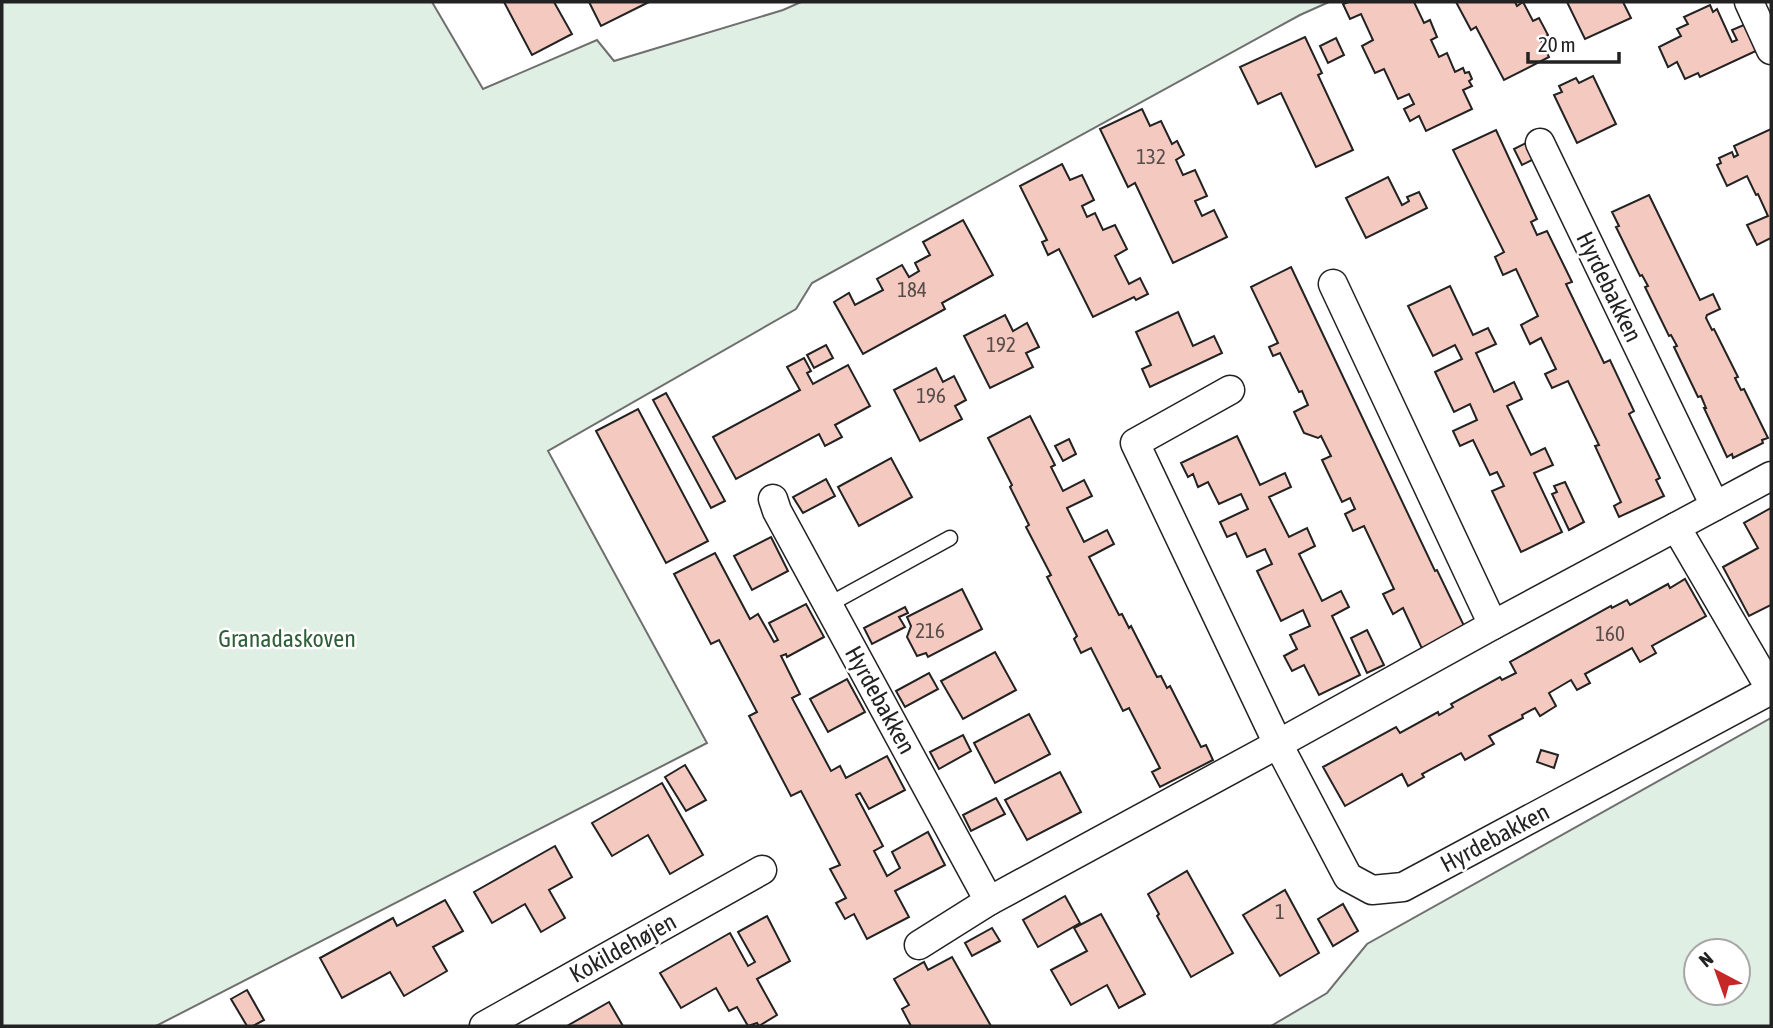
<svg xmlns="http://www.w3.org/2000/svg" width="1773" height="1028" font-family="'Asap Condensed',sans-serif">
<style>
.green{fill:#e0efe3;stroke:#6f6f6f;stroke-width:2;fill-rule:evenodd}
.building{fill:#f3c9c0;stroke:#222;stroke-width:2}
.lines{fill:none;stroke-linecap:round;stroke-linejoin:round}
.service-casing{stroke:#222;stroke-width:17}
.minor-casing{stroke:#222;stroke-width:31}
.service{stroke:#fff;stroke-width:14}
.minor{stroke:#fff;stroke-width:28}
.labels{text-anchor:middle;stroke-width:5;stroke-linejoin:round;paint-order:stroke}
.number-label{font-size:21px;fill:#564c4a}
.street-label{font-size:24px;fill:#222;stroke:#fff}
.park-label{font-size:24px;fill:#2f5e38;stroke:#fff}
</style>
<rect width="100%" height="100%" fill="#fff"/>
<!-- green -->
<g class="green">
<polygon points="2,2 432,2 483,89 597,40 614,61 783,10 801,2 1329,2 1300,15 812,283 796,309 548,451 707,743 156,1026 2,1026"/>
<path d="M1771,718V1026H1271L1327,993L1367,944ZM1696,951H1738V993H1696Z"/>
</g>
<!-- building -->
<g class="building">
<polygon points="504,2 554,2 572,34 532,55"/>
<polygon points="589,2 649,2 601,26"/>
<polygon points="1349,2 1414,2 1424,23 1430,20 1437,37 1431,40 1439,57 1447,53 1455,72 1463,68 1465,73 1469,72 1472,79 1469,81 1472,86 1463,90 1472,109 1426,131 1419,116 1410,121 1404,109 1414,104 1409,94 1398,99 1384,69 1375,73 1362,46 1373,40 1361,14 1350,19 1343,4"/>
<polygon points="1456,2 1515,2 1517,6 1523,2 1533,21 1539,18 1548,35 1540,39 1549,57 1504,80 1476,27 1471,30"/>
<polygon points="1567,2 1623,2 1631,18 1585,39"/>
<polygon points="1710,5 1713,12 1717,9 1732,42 1737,40 1732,30 1746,24 1758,50 1700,77 1698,73 1685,79 1677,62 1668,67 1659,47 1681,36 1677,29 1688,24 1684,17"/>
<polygon points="1305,37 1322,73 1318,75 1353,150 1316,167 1281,93 1258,104 1240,67"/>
<polygon points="1336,38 1344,55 1328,63 1320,46"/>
<polygon points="1593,76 1616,124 1577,143 1554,95 1562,92 1559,86 1576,78 1579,83"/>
<polygon points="1142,109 1150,126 1161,121 1172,144 1177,141 1184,155 1176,160 1183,175 1195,170 1207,196 1195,201 1202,216 1214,210 1227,237 1173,263 1135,183 1128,187 1100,129"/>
<polygon points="1771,129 1771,238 1757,245 1747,225 1768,216 1758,194 1756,195 1747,176 1727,186 1717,165 1721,163 1719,158 1732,152 1734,157 1738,155 1734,146"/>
<polygon points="1496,130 1537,219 1531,222 1537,235 1547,231 1572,282 1566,284 1604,363 1610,360 1634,411 1629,414 1660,478 1656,480 1664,496 1619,517 1614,506 1621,502 1595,446 1599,445 1568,381 1552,388 1545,374 1556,369 1541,338 1530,344 1521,325 1538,316 1516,269 1503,275 1495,257 1504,252 1453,150"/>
<polygon points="1526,143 1534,159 1522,165 1514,149"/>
<polygon points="1062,164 1070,180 1082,175 1094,200 1082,206 1087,217 1095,213 1103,230 1115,225 1127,249 1115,256 1129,284 1140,278 1148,294 1136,300 1134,297 1093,317 1059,249 1048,255 1042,242 1047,240 1020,186"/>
<polygon points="1388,177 1402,205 1409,201 1407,197 1419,192 1427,208 1366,238 1346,198"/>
<polygon points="1649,195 1700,300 1713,294 1720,309 1707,315 1706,318 1712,330 1714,329 1738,377 1735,378 1741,390 1744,389 1768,438 1762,440 1763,443 1733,458 1732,454 1727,457 1704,408 1706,408 1701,396 1698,397 1674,347 1677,346 1671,335 1669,336 1645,287 1648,286 1642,275 1640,276 1616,227 1619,226 1612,212"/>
<polygon points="963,220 993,275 942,303 945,309 863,354 834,302 849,293 855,305 883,290 877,279 902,265 909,277 919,271 915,263 930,255 923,242"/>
<polygon points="1291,267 1435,571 1437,570 1468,634 1425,655 1403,608 1393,614 1383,594 1394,589 1364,526 1353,531 1345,514 1355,509 1350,498 1342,502 1322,460 1331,456 1321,436 1318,438 1304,433 1294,412 1308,405 1302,391 1299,392 1280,353 1273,356 1269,347 1278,343 1251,287"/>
<polygon points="1450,286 1473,335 1488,328 1496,344 1476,353 1494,392 1514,382 1522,399 1507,406 1531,455 1545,448 1553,465 1534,473 1562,532 1521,552 1492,491 1504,486 1497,472 1490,475 1473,440 1460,446 1453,431 1477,420 1470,404 1454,412 1435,372 1462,359 1455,345 1433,356 1408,306"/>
<polygon points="1178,312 1193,346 1214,336 1222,353 1150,387 1142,369 1151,365 1136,332"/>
<polygon points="1005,315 1013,331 1027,323 1039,347 1026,353 1033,367 990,388 964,336"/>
<polygon points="826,345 833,358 814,368 807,355"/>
<polygon points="804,358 811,371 807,373 813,384 848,365 870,406 835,425 842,437 825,446 819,434 736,479 713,437 800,390 787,367"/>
<polygon points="936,368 943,382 954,376 966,400 955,406 962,419 920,441 894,390"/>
<polygon points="666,393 725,501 711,508 653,400"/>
<polygon points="638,409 708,541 666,563 596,431"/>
<polygon points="1030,416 1055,465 1051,467 1063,491 1084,480 1092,496 1067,508 1084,542 1107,530 1114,544 1089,557 1119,615 1122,614 1129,628 1131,626 1157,677 1161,676 1167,688 1170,686 1201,747 1206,745 1213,760 1160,787 1152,772 1160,768 1129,708 1123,711 1091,648 1081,653 1074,639 1077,636 1047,577 1051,575 1026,527 1029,525 1010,487 1012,485 988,438"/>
<polygon points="1237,436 1260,485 1285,473 1291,487 1269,497 1289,537 1307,528 1315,546 1299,554 1322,601 1341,591 1349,607 1332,616 1360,675 1319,695 1304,665 1292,671 1284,656 1297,649 1290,635 1310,626 1303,610 1281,621 1257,571 1272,564 1265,549 1247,557 1236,533 1227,537 1220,522 1248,509 1241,494 1219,504 1208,482 1198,487 1193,474 1188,477 1181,463"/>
<polygon points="1069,439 1076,454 1063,461 1055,446"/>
<polygon points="891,458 912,497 859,526 838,487"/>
<polygon points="826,479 835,496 803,513 793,497"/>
<polygon points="1565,482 1584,522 1569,530 1552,494 1557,492 1554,486"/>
<polygon points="1771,508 1771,605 1749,616 1723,567 1758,548 1744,523"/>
<polygon points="771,537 788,571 752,590 734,556"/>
<polygon points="715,553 750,619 758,614 774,642 778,640 769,623 806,604 824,637 787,657 786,654 781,656 800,694 792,698 831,771 840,766 846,778 887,756 905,790 869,809 860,793 856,795 883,846 874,851 887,876 900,868 892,852 928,832 945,865 895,891 909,917 867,939 854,914 845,919 836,903 846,898 830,869 840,865 801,791 791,796 749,716 757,712 719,640 711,644 674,574"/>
<polygon points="1685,579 1706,616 1652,646 1656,653 1640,662 1632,648 1585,674 1590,683 1577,690 1571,680 1549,693 1556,706 1540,716 1535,708 1522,715 1523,718 1489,736 1494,744 1465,760 1461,753 1422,774 1424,777 1408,786 1402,774 1345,806 1323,767 1396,727 1400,733 1438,712 1439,715 1453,707 1451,704 1500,677 1502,680 1516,673 1510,662 1611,606 1612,608 1627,600 1630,605 1668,584 1670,588"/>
<polygon points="962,589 982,629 928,657 926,653 917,656 907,637 911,626 907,617"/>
<polygon points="905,607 908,613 899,617 905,627 872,644 864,628"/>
<polygon points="1367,630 1384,665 1367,673 1351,638"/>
<polygon points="995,652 1016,690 963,719 941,681"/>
<polygon points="929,673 938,689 905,707 896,691"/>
<polygon points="847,679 865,712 828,732 810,699"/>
<polygon points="1029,714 1050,754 995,783 974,743"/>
<polygon points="963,735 971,751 939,769 930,752"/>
<polygon points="1541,750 1558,755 1554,768 1537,762"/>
<polygon points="685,765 706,800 686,811 665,777"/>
<polygon points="1060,772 1081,812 1027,840 1005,800"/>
<polygon points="662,783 703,855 670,874 648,835 612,856 592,823"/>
<polygon points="996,798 1005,814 971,831 963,815"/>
<polygon points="555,846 572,877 549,890 565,918 541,932 525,904 492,923 474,892"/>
<polygon points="1187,871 1233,953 1191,977 1157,916 1159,914 1148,894"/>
<polygon points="1285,890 1319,953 1280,976 1243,915"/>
<polygon points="1065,896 1080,923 1038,947 1023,920"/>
<polygon points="445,900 463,931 433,947 447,971 404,996 390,972 342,998 320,958 393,918 397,926"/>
<polygon points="1343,904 1358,931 1333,946 1318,919"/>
<polygon points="1101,914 1145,994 1119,1008 1107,985 1071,1005 1051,970 1087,951 1074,928"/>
<polygon points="767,916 790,961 757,979 777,1015 759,1026 757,1023 748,1026 737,1007 729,1011 716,988 681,1008 660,973 730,933 748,966 755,962 738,932"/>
<polygon points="992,928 1000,941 972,956 965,943"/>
<polygon points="952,957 991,1026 911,1026 902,1009 909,1005 894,979 924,962 928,970"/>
<polygon points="247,990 264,1020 253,1026 247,1026 231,999"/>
<polygon points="609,1002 623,1026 567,1026"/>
</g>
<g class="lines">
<!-- service casing -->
<g class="service-casing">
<polyline id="service" points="828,605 950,538"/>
</g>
<!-- minor casing -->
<g class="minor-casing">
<g id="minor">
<polyline points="1749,2 1771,50"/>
<polyline points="1540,143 1715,506"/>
<polyline points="1333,284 1493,625"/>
<polyline points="1230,390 1135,443 1278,744 1493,625 1771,476"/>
<polyline points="773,499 777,511 989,901"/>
<polyline points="1676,527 1771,690"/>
<polyline points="919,945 989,901 1278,744 1348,877 1372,890 1403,887 1771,690"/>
<polyline points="484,1026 762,870"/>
</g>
</g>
<!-- service -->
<use href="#service" class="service"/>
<!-- minor -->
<use href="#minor" class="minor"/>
</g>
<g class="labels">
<!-- number labels -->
<g class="number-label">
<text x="1151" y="164">132</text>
<text x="912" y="297">184</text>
<text x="1001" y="352">192</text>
<text x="931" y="403">196</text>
<text x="930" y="638">216</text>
<text x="1610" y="641">160</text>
<text x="1280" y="919">1</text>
</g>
<!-- street labels -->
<g class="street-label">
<text transform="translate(1609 287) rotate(64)" y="8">Hyrdebakken</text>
<text transform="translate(880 700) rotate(61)" y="8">Hyrdebakken</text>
<text transform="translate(1495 838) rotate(-28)" y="8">Hyrdebakken</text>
<text transform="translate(623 948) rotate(-29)" y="8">Kokildehøjen</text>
</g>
<!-- park labels -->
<g class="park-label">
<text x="287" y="647">Granadaskoven</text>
</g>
</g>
<!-- border -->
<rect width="1773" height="1028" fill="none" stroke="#222222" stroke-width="7"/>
<!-- north arrow -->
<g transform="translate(1717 972) rotate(319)"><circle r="33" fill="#ffffff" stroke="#a7a7a7" stroke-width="2"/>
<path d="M0-5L12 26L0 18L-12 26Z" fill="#c62828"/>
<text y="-10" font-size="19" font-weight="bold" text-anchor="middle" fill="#222222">N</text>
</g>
<!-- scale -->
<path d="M1528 52v10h91v-10" fill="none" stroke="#222222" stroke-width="3.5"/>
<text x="1538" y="52" font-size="21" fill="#222222" stroke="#ffffff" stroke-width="5" paint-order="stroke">20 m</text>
</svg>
